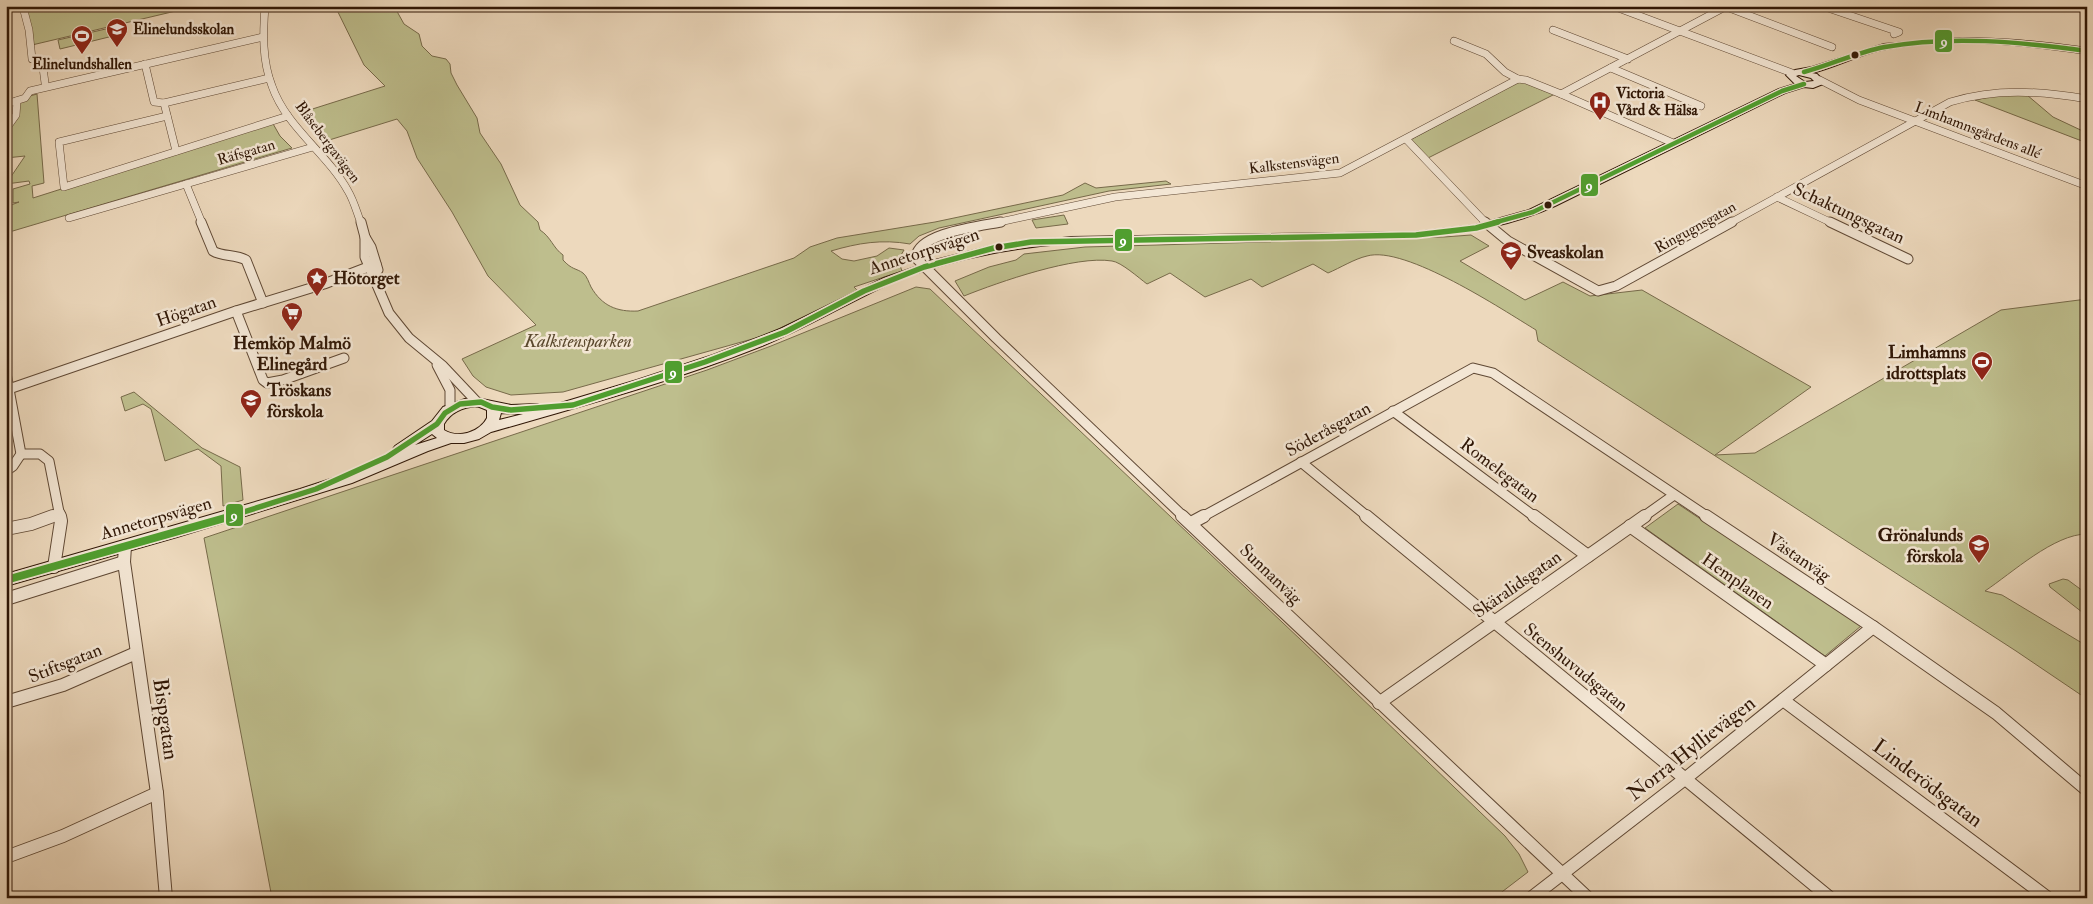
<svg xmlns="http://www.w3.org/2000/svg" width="2093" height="904" font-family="'IM FELL Double Pica',serif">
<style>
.green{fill:#bebe8d;stroke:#776a4a}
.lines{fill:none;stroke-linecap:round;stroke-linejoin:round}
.minor-far2-casing{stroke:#5f4834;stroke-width:8}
.minor-far1-casing{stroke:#5f4834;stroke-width:11}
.minor-casing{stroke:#5f4834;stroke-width:14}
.secondary-casing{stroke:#301706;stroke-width:2}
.minor-far2{stroke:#f3e6d4;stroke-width:7}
.minor-far1{stroke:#f3e6d4;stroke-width:9}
.minor{stroke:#f3e6d4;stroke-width:12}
.secondary{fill:#f3e6d4;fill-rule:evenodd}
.bus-1-far2-casing{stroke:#f3e6d4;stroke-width:7}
.bus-1-far1-casing{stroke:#f3e6d4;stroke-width:9}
.bus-1-casing{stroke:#f3e6d4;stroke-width:11}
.bus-1-far2{stroke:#509e2f;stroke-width:4.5}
.bus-1-far1{stroke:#509e2f;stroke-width:5.5}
.bus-1{stroke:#509e2f;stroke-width:8}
.bus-dot{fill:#301706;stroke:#f3e6d4;stroke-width:2}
.labels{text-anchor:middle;stroke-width:5;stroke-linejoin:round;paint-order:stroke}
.far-poi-label{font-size:15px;font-weight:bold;fill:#301706;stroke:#f3e6d4;text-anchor:start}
.far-street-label{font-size:15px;fill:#301706;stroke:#f3e6d4}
.street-label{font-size:18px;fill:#301706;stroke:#f3e6d4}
.poi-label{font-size:18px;font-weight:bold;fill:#301706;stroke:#f3e6d4;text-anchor:start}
.park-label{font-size:18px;font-style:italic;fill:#5b492e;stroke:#f3e6d4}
.near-street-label{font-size:21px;fill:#301706;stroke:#f3e6d4}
.line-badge{stroke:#f3e6d4;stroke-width:2}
.badge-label{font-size:14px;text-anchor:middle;font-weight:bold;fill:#fff}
</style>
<rect width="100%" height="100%" fill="#edd9bd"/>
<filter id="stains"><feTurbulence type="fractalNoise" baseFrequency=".004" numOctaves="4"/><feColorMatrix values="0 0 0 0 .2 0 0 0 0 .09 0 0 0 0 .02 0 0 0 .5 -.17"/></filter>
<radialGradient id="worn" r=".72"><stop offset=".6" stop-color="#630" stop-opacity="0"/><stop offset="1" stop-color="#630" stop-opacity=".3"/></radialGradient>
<!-- green -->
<g class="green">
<polygon points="26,6 197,6 32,45"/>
<path d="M335,6H394L404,24L419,34L422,46L432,56L446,59L450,64L451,73L457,85L477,118L480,133L501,164L520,205L538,222L540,230C551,237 553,248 563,255V260C572,270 576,268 583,273C587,276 589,283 591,287C602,306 617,312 638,311L794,258L810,247L837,238L935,222L1063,195L1085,183L1096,188L1166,181L1171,184L1109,191L939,228L919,236L910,244C882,239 858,243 831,251L842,259L854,261L877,256L889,248L904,250L898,260L902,271L854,287L857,290L840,301L763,336L563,392L511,395L486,387L473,376L462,359L536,325L488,276L452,212L417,158L407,131L397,119L326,141L303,112L385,86L364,65Z"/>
<polygon points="110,28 113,36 60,49 58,40"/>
<polygon points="1520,81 1555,94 1428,158 1410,140"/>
<polygon points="37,94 44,183 32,186 33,198 272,122 280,136 292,148 6,233 6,207 19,202 13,203 13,189 30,184 29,181 6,184 25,156 6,158 6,132 19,99"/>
<polygon points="2002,94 2027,95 2053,117 2087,133 2087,143 1975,100"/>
<polygon points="1064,215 1068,224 1036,228 1032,220"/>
<path d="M1471,235L1489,246L1460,261L1525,300L1563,282L1590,296L1642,290L1811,387L1715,455L1755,453L2001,310L2087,299V534C2054,534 2012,573 1985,591L2002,595L2087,646V699L2016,651L1538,341L1536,330C1503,310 1405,245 1367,256C1354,259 1340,268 1328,273L1313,264L1262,287L1251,279L1205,297L1170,273L1147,284C1139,278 1121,262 1112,261C1076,255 999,282 964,296L955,281L989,267L1016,260L1024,254L1085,247L1444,237Z"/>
<polygon points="916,287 930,289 1301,640 1505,836 1519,854 1528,872 1494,898 272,898 204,538 707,370 771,346"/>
<polygon points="134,392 202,448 240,467 243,500 223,506 221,466 198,449 165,461 151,409 143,404 125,411 121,397"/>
<polygon points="1678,504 1861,626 1825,656 1645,528"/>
<polygon points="2063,579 2068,580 2087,594 2087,616 2050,587 2049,584"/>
</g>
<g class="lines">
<!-- minor-far2 casing -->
<g class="minor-far2-casing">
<g id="minor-far2">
<path d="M265,6C263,33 262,60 272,86C286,127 327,153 348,191C354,201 357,213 361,223"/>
<polyline points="1613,6 1792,73"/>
<polyline points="1724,6 1832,47"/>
<polyline points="1822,6 1899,32 1894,34"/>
<polyline points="23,7 29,30 32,59"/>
<polyline points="1553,30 1628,59"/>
<polyline points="1454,41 1486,54 1505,72 1518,79"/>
<polyline points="42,60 45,83"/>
<polyline points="145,64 154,102 164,103"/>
<polyline points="1611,68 1701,106"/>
<polyline points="1820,80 1859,100 2087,186"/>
<polyline points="1561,94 1673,143"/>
<polyline points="6,104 25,98 30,91 263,37"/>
<polyline points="167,116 59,142 64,187 288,116"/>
<polyline points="6,129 16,115 17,101"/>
<polyline points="1406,139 1486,223"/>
<polyline points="176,151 164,103 269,78"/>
<polyline points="186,184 313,147"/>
<polyline points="1777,197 1832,223"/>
<polyline points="69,218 186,184 202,223"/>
<polyline points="995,223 1115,197 1340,173 1518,79 1526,80 1561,94 1727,6"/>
<path d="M1730,223L1950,102C1996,88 2040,91 2087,99"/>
</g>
</g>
<!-- minor-far1 casing -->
<g class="minor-far1-casing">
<g id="minor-far1">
<path d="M201,222L213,251C223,257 235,254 246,260L263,303"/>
<polyline points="361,222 365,237 365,257 389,313 409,338 443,366 477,402"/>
<path d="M1001,222C981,226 916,233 916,258L996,338L1184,517"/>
<polyline points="1485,222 1508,241 1598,291 1616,286 1732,222"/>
<polyline points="1830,222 1908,259"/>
<polyline points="365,237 371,247 378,270"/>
<polyline points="236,311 263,380 267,383 283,380 344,358"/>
<polyline points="437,365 450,390 450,409"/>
<polyline points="6,373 21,454 40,454 49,461 60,517"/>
<polyline points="6,390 236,311 324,284 376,264"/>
<polyline points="1393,411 1535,517"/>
<polyline points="1301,462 1368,517"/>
<polyline points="6,471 13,466 21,454"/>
<polyline points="50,517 60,513"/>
<polyline points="1202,517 1473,368 1493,373 1708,517"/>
<polyline points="1643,517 1674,495"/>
</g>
</g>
<!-- minor casing -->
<g class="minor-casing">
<g id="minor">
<polyline points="1182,516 1588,898"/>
<polyline points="1366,516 1830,898"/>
<polyline points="1534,516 1588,556"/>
<polyline points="1706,516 1873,627 1996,713 2087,790"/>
<polyline points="1191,523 1204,516"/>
<polyline points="1630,526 1826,665"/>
<polyline points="6,529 31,524 53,516"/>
<polyline points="125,546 124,562 157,793 166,898"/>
<polyline points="54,567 61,521 60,516"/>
<polyline points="6,599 124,562"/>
<polyline points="1783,700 2048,898"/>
<polyline points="6,702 63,685 136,653"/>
<polyline points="1379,703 1645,516"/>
<polyline points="6,857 63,836 157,793"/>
<polyline points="1531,898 1686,778 1873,627"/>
<polyline points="2083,898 2087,896"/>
</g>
</g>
<!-- secondary casing -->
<g class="secondary-casing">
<path id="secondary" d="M1960,38C2003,38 2045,42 2087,48V54C2020,44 1949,36 1881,50C1858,55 1836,67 1812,73L1817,74L1823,80V84L1813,88L1804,87L1785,93L1555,206C1473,243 1386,239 1298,240C1222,241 1147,242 1071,243C1009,248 948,259 891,283C847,303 806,328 762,346C674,381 582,406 491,432L479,439L464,443H451L428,451L352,483L177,537L6,586V574L300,489L355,471L397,453L393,449L395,446L432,421L443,407L465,399L477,398L511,405L538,404L544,408L637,380L713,355L780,329L884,278L935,260L991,246L1071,237L1416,232L1476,225L1529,210L1779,89L1795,84L1786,75L1795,70L1812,67L1884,44ZM1799,75L1811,78L1814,81L1805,82L1796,76ZM477,406L487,410V418C480,432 458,439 444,430V424C451,412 463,407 477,406ZM501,413L523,414L499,420ZM432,434L437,438L415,445Z"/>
</g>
<!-- minor-far2 -->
<use href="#minor-far2" class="minor-far2"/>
<!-- minor-far1 -->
<use href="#minor-far1" class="minor-far1"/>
<!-- minor -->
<use href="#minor" class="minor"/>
<!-- secondary -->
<use href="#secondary" class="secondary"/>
<!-- bus-1-far2 casing -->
<g class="bus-1-far2-casing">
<g id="bus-1-far2">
<path d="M1804,72C1831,65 1857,52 1885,47C1952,35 2020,42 2087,51"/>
<polyline points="1493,223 1533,212 1782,91 1804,84"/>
</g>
</g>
<!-- bus-1-far1 casing -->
<g class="bus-1-far1-casing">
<polyline id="bus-1-far1" points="228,517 316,489 387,457 437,424 445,413 460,404 481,402 492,407 511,410 573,405 705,362 785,332 864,291 924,267 994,248 1031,242 1416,235 1476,228 1498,222"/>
</g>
<!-- bus-1 casing -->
<g class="bus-1-casing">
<polyline id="bus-1" points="6,580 232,516"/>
</g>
<!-- bus-1-far2 -->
<use href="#bus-1-far2" class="bus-1-far2"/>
<!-- bus-1-far1 -->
<use href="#bus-1-far1" class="bus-1-far1"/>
<!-- bus-1 -->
<use href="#bus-1" class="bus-1"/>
</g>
<!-- icons -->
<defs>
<g id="school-pin" transform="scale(1.125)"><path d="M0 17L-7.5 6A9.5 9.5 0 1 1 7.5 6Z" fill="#8f2418" stroke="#f3e6d4"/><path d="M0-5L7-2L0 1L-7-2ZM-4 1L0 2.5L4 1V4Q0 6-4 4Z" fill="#fff"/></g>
<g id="stadium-pin" transform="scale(1.125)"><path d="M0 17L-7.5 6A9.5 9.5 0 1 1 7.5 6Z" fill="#8f2418" stroke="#f3e6d4"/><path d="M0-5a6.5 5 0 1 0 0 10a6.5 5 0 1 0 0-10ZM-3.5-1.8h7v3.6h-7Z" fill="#fff"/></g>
<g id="hospital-pin" transform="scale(1.125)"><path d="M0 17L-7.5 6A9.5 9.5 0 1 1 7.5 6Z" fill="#8f2418" stroke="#f3e6d4"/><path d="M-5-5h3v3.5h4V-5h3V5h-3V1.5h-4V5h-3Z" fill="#fff"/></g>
<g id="sight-pin" transform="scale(1.125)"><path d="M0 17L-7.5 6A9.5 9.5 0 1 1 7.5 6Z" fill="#8f2418" stroke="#f3e6d4"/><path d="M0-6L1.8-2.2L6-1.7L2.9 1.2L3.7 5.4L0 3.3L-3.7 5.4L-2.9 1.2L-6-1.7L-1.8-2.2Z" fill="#fff"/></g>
<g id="supermarket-pin" transform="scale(1.125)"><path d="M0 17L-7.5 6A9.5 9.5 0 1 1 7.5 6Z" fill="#8f2418" stroke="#f3e6d4"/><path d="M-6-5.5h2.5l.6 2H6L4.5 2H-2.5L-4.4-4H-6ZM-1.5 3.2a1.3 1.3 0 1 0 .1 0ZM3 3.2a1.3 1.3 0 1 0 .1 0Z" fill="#fff"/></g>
</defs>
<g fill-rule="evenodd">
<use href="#school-pin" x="117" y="29"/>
<use href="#stadium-pin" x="82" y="36"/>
<use href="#hospital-pin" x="1600" y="102"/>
<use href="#school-pin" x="1511" y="252"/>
<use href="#sight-pin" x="317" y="278"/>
<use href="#supermarket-pin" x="292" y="313"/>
<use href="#stadium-pin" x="1982" y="362"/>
<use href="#school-pin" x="251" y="400"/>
<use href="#school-pin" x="1979" y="545"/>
</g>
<!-- markers -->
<g class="bus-dot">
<circle cx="1855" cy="55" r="4.5"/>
<circle cx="1548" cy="205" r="4.5"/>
<circle cx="999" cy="247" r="4.5"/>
</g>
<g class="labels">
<!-- far-poi labels -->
<g class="far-poi-label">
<text x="133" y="34">Elinelundsskolan</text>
<text x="82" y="69" text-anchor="middle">Elinelundshallen</text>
<text x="1616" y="98">Victoria<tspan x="1616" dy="17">Vård &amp; Hälsa</tspan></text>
</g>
<!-- far-street labels -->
<g class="far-street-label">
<text transform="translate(1978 130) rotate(21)" y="5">Limhamnsgårdens allé</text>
<text transform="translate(328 142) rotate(53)" y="5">Blåsebergavägen</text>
<text transform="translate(246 152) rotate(-16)" y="5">Räfsgatan</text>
<text transform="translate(1294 163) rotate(-7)" y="5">Kalkstensvägen</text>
<text transform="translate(1695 227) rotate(-29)" y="5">Ringugnsgatan</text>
</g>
<!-- street labels -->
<g class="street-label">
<text transform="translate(1849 213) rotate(25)" y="6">Schaktungsgatan</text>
<text transform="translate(924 251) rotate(-18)" y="6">Annetorpsvägen</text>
<text transform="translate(186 311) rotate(-19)" y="6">Högatan</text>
<text transform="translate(1328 429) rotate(-29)" y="6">Söderåsgatan</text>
<text transform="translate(1500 470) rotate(37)" y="6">Romelegatan</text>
<text transform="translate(156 518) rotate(-16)" y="6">Annetorpsvägen</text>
<text transform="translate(1799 557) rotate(34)" y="6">Västanväg</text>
<text transform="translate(1271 574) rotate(44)" y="6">Sunnanväg</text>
<text transform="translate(1738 581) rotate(35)" y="6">Hemplanen</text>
<text transform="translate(1517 584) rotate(-35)" y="6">Skäralidsgatan</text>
<text transform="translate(65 663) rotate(-22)" y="6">Stiftsgatan</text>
<text transform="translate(1576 667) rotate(39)" y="6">Stenshuvudsgatan</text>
</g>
<!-- poi labels -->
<g class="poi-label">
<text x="1527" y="258">Sveaskolan</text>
<text x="333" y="284">Hötorget</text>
<text x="292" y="349" text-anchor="middle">Hemköp Malmö<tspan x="292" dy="21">Elinegård</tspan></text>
<text x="1966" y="358" text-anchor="end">Limhamns<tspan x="1966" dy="21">idrottsplats</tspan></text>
<text x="267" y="396">Tröskans<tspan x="267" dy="21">förskola</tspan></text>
<text x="1963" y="541" text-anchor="end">Grönalunds<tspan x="1963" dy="21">förskola</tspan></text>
</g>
<!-- park labels -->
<g class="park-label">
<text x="578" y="347">Kalkstensparken</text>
</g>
<!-- near-street labels -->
<g class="near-street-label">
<text transform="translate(166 719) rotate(82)" y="7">Bispgatan</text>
<text transform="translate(1691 748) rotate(-38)" y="7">Norra Hyllievägen</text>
<text transform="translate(1928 783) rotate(37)" y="7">Linderödsgatan</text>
</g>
</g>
<g class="line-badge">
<rect x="1934" y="29" width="19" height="24" rx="5" fill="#509e2f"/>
<rect x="1580" y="173" width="19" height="24" rx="5" fill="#509e2f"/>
<rect x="1114" y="228" width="19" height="24" rx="5" fill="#509e2f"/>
<rect x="664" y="360" width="19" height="24" rx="5" fill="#509e2f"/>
<rect x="225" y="503" width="19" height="24" rx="5" fill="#509e2f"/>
</g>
<g class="badge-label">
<text x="1944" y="46">9</text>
<text x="1589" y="190">9</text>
<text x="1123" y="245">9</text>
<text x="673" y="377">9</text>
<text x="234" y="520">9</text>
</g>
<!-- margin -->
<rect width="2093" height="904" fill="none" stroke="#edd9bd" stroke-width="25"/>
<rect x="8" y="8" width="2078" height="889" fill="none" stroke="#301706" stroke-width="2.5"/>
<rect x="12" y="12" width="2068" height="879" fill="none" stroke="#301706"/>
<rect width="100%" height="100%" filter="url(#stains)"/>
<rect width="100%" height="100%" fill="url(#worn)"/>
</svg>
